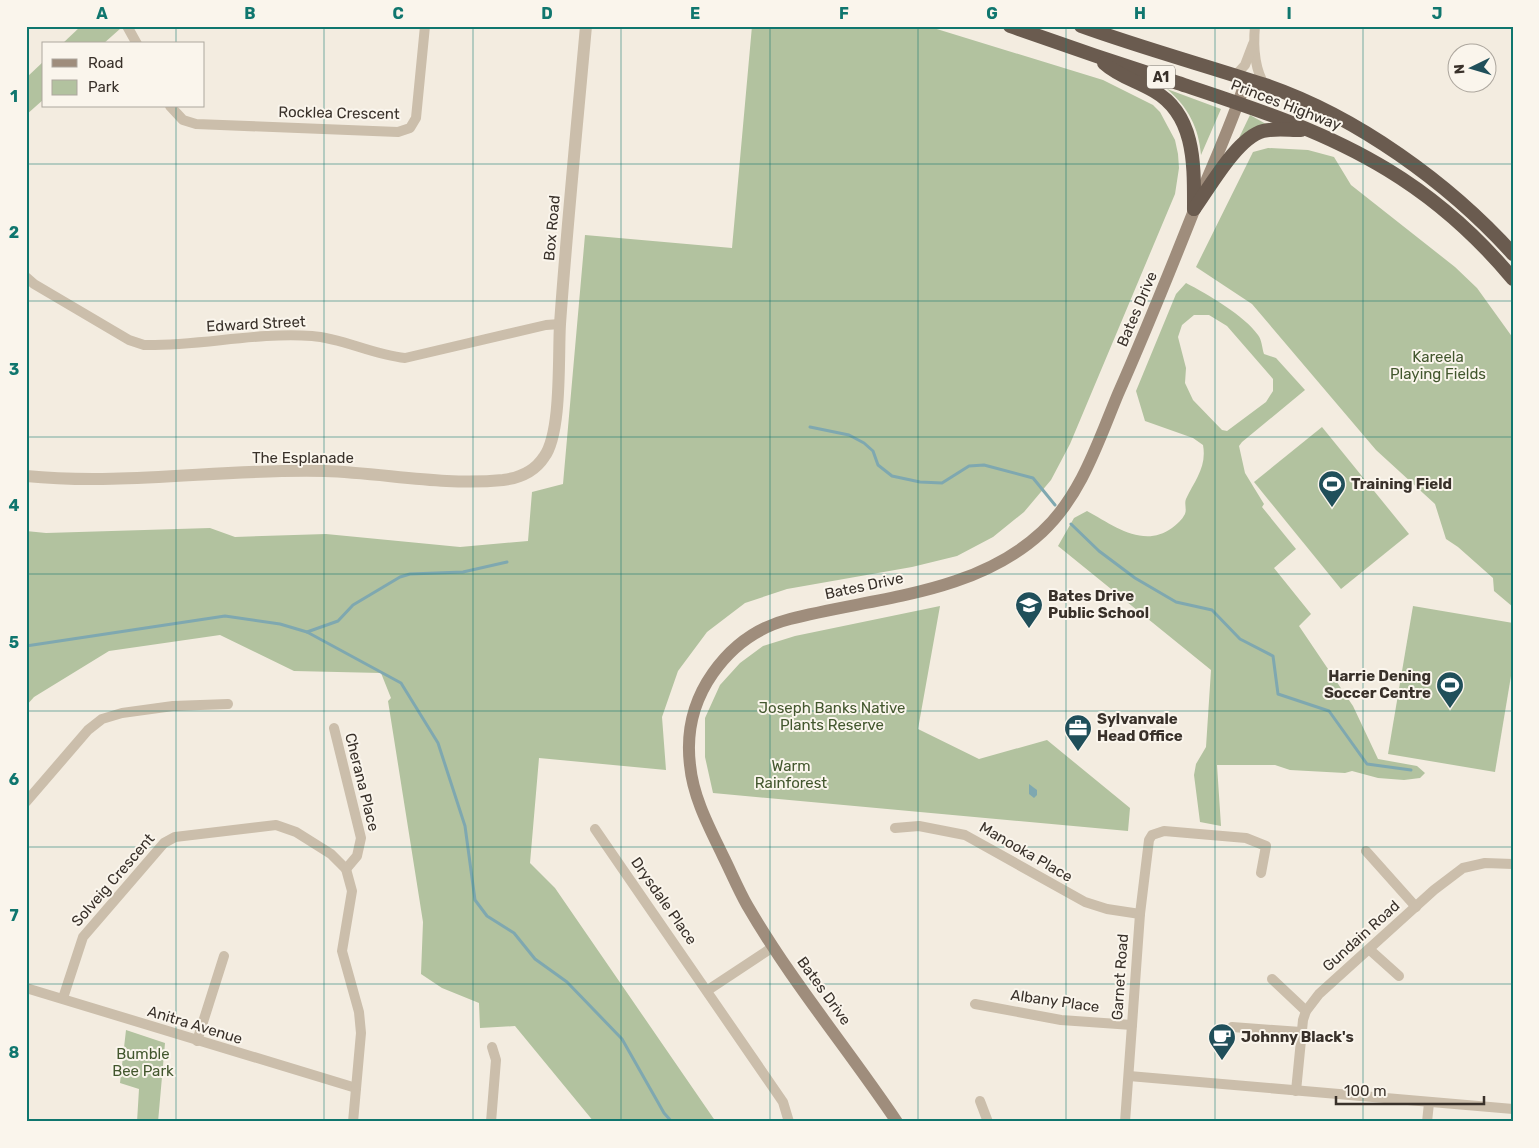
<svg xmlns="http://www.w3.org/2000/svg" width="1539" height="1148" font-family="Rubik,sans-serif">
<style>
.green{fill:#b2c29f;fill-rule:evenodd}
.water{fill:#7fa8b0}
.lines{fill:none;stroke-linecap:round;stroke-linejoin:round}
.stream{stroke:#7fa8b0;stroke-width:3}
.minor{stroke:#cbbeab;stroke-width:10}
.tertiary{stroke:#cbbeab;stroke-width:12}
.secondary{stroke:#9f8d7c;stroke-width:12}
.trunk{stroke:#6a5b4f;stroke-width:14}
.grid{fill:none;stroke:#0f766e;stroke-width:1;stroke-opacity:0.55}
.labels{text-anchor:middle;stroke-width:4;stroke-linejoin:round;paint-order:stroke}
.shield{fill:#faf5ec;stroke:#736c64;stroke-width:1}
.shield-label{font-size:14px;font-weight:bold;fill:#39312a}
.street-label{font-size:15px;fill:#39312a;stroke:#faf5ec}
.park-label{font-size:15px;fill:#43572e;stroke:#faf5ec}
.poi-label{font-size:15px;font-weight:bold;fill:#39312a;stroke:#faf5ec;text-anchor:start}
.neatline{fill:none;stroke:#0f766e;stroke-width:2}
.grid-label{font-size:16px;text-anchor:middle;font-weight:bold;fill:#0f766e}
</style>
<rect width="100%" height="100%" fill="#f3ece0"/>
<!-- green -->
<g class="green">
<polygon points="81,26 119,26 121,28 103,44 62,44"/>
<polygon points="752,26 927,26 1103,80 1153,105 1160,112 1175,140 1178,154 1179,168 1175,194 1070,444 1051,480 1024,512 993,537 957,556 912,567 787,589 745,603 707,632 678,671 662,717 666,770 539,758 530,863 555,888 716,1122 594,1122 515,1026 480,1028 479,1003 442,988 421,974 423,922 388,701 391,698 381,673 294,671 220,635 109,651 34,697 26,706 26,531 46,533 210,528 235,537 326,534 460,547 528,541 532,492 563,484 585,235 732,248"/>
<polygon points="44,61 44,99 26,115 26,78"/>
<path d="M1167,89L1221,109L1201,155C1199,128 1188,107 1167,89Z"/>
<polygon points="1250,115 1266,124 1238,140"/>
<polygon points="1268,148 1308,150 1334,157 1351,185 1455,267 1477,288 1513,338 1513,607 1494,591 1493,578 1458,547 1446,539 1435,504 1376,450 1252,304 1196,267 1253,152"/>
<path d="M1186,283C1207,294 1245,316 1258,335C1262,340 1262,348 1264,354L1276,358L1305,390L1242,442L1239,446L1245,473L1264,504L1262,507L1296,549L1274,568L1311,614L1299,626L1353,706L1378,759L1417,766L1425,773L1420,778L1404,780L1378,778L1352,771L1345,773L1290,770L1275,765H1217L1221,826L1200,822L1194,775L1196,764L1206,747L1211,670L1058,546L1074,518L1087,511C1113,525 1143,549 1172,528C1177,524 1182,520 1185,514C1187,509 1184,504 1186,499C1195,480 1207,467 1203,445L1193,438L1145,421L1136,391L1176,294ZM1194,315H1209L1227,326L1273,379V391L1266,402L1227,431L1222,430L1193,400L1185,383L1186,368L1178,337L1182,325Z"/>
<polygon points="1322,427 1409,534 1341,589 1254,482"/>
<polygon points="940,606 918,729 979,759 1047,740 1130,808 1128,831 713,793 705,757 705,718 720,685 740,663 763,646 795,636"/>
<polygon points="1413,606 1513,623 1513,664 1495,772 1388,754"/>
<polygon points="126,1030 165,1043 158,1122 137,1122 139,1089 120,1083"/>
</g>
<!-- water -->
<polygon class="water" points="1029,784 1037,790 1037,795 1034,798 1029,794"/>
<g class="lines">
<!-- stream -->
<g class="stream">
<polyline points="810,427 849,435 864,443 873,451 878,465 892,476 920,482 942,483 969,466 984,465 1033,478 1055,505"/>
<polyline points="1071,524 1099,551 1135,578 1176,602 1212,610 1240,639 1273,656 1278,694 1329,711 1367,764 1411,770"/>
<polyline points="307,632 338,621 353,605 400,577 410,574 463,572 507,562"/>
<polyline points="26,646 225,616 280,624 307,632 401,683 438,743 465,826 475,900 487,916 514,933 535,959 567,982 622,1039 664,1113 672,1122"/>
</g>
<!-- minor -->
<g class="minor">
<polyline points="127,26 137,44"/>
<path d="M1255,26C1253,47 1254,68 1265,86"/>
<polyline points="1235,76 1245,65 1253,44"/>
<polyline points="170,106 183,120 196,124 398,132 410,128 416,118 425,26"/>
<path d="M26,277L34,284L129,340L144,345C200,346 256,332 312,336C342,338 373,355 405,358L546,325L560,324"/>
<polyline points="334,728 361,838 357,856 346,869"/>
<polyline points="26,802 88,730 102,719 122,713 173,706 228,704"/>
<polyline points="895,828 919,826 965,835 1085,902 1107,909 1140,914"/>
<polyline points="595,829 783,1102 789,1122"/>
<polyline points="1366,851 1416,907"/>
<polyline points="1370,950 1399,976"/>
<polyline points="1272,979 1306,1011"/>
<polyline points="26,988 356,1088"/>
<polyline points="708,990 773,947"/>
<polyline points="63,998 83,937 164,843 175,837 276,825 296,832 331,854 346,869 352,891 342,951 359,1012 361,1033 353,1122"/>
<polyline points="975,1004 1061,1020 1132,1025"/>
<polyline points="1232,1027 1301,1032"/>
<polyline points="197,1041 224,956"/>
<polyline points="1129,1076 1513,1109"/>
<polyline points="1296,1091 1303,1020 1306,1011 1319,994 1434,890 1463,868 1485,863 1513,864"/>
<polyline points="980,1101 988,1122"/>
<polyline points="491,1122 496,1060 492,1047"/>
<polyline points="1125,1122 1140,914 1149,840 1152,835 1164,831 1246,838 1266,846 1261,873"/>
<polyline points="1427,1122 1429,1103"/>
</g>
<!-- tertiary -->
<path class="tertiary" d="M26,476C126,486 226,468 325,471C385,473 443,486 503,480C519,478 535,471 544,457C562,433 558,357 560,324C567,225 577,126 586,26"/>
<!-- secondary -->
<path class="secondary" d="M897,1122C848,1049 791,981 747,905C738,889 731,872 723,856C709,827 693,797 690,765C686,732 694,700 713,673C732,646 758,627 790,619C875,597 974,595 1042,532C1081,496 1098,442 1118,394C1145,333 1170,271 1195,208C1212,166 1232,124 1246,80"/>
<!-- trunk -->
<g class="trunk">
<path d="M1010,26C1066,46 1122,65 1178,83C1250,107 1323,130 1388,170C1434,198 1478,237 1513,279"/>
<path d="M1081,26C1142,48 1204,65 1265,85C1356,116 1449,183 1513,254"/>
<path d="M1104,63C1118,76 1137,81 1154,91C1196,115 1194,166 1194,209"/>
<path d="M1194,209C1210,187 1237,138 1263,131C1275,128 1288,130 1301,130"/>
</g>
</g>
<!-- grid -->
<path class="grid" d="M176,26V44M324,26V1122M473,26V1122M621,26V1122M770,26V1122M918,26V1122M1066,26V1122M1215,26V1122M1363,26V1122M176,106V1122M26,164H1513M26,301H1513M26,437H1513M26,574H1513M26,711H1513M26,847H1513M26,984H1513"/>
<!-- icons -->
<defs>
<g id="stadium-pin" transform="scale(1.4375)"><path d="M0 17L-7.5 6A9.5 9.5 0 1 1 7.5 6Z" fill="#204f5a" stroke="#faf5ec"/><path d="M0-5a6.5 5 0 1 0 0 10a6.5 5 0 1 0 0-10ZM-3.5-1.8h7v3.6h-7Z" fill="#fff"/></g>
<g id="school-pin" transform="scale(1.4375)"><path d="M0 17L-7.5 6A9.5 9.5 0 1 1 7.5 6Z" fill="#204f5a" stroke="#faf5ec"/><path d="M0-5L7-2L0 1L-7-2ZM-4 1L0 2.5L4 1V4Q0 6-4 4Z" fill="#fff"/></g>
<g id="office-pin" transform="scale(1.4375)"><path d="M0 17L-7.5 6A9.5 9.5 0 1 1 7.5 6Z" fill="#204f5a" stroke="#faf5ec"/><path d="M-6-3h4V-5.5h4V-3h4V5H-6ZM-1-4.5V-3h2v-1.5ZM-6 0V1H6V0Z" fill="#fff"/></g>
<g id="cafe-pin" transform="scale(1.4375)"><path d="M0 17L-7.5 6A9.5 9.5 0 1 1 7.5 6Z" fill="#204f5a" stroke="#faf5ec"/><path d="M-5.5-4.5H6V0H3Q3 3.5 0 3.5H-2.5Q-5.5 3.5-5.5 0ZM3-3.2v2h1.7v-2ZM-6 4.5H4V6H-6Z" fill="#fff"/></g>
</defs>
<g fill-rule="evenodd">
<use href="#stadium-pin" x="1332" y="484"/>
<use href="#school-pin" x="1029" y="605"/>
<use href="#stadium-pin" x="1450" y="685"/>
<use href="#office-pin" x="1078" y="728"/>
<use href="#cafe-pin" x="1222" y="1037"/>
</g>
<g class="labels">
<!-- shield labels -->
<rect class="shield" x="1147" y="65.5" width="28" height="23" rx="4"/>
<g class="shield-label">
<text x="1161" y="82">A1</text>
</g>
<!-- street labels -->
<g class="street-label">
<text transform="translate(1286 105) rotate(21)" y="5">Princes Highway</text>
<text transform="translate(339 113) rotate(1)" y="5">Rocklea Crescent</text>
<text transform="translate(552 228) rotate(-85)" y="5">Box Road</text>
<text transform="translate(1137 309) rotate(-67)" y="5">Bates Drive</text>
<text transform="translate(256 324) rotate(-3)" y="5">Edward Street</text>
<text x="303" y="463">The Esplanade</text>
<text transform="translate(864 586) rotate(-12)" y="5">Bates Drive</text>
<text transform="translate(362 782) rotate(76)" y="5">Cherana Place</text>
<text transform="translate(1026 852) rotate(30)" y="5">Manooka Place</text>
<text transform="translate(113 880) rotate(-49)" y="5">Solveig Crescent</text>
<text transform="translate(664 901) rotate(55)" y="5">Drysdale Place</text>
<text transform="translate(1361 936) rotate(-42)" y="5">Gundain Road</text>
<text transform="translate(1120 977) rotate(-86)" y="5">Garnet Road</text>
<text transform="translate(824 991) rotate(54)" y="5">Bates Drive</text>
<text transform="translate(1055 1001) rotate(8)" y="5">Albany Place</text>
<text transform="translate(195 1025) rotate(17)" y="5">Anitra Avenue</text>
</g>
<!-- park labels -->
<g class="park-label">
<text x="1438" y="362">Kareela<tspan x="1438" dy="17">Playing Fields</tspan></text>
<text x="832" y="713">Joseph Banks Native<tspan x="832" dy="17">Plants Reserve</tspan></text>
<text x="791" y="771">Warm<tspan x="791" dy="17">Rainforest</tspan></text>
<text x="143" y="1059">Bumble<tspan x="143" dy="17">Bee Park</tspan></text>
</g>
<!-- poi labels -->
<g class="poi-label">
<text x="1351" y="489">Training Field</text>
<text x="1048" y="601">Bates Drive<tspan x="1048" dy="17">Public School</tspan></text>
<text x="1431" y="681" text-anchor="end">Harrie Dening<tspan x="1431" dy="17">Soccer Centre</tspan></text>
<text x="1097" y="724">Sylvanvale<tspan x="1097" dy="17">Head Office</tspan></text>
<text x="1241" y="1042">Johnny Black's</text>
</g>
</g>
<!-- border -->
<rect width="1539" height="1148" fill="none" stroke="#faf5ec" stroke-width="55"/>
<!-- legend -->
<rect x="42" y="42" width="162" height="65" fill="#faf5ec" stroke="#ada79e"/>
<rect x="52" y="59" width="25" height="8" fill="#9f8d7c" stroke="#ada79e"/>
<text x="88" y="68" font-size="15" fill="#39312a">Road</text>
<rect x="52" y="80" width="25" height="15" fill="#b2c29f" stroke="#ada79e"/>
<text x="88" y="92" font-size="15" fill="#39312a">Park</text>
<!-- north arrow -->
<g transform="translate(1472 68) rotate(265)"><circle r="24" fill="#faf5ec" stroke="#ada79e"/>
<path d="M0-4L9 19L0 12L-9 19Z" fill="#204f5a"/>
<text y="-8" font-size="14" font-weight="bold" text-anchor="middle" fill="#39312a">N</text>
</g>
<!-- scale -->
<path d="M1336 1096v8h148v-8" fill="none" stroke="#39312a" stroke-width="2.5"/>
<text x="1344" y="1096" font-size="15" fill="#39312a" stroke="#faf5ec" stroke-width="4" paint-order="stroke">100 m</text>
<rect x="28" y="28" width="1484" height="1092" class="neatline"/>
<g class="grid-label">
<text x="102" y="19">A</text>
<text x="250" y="19">B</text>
<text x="398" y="19">C</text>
<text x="547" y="19">D</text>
<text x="695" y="19">E</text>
<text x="844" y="19">F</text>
<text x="992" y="19">G</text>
<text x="1140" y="19">H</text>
<text x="1289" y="19">I</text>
<text x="1437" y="19">J</text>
<text x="14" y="102">1</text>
<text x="14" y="238">2</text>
<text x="14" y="375">3</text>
<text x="14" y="511">4</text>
<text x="14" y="648">5</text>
<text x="14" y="785">6</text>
<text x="14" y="921">7</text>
<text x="14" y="1058">8</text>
</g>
</svg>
